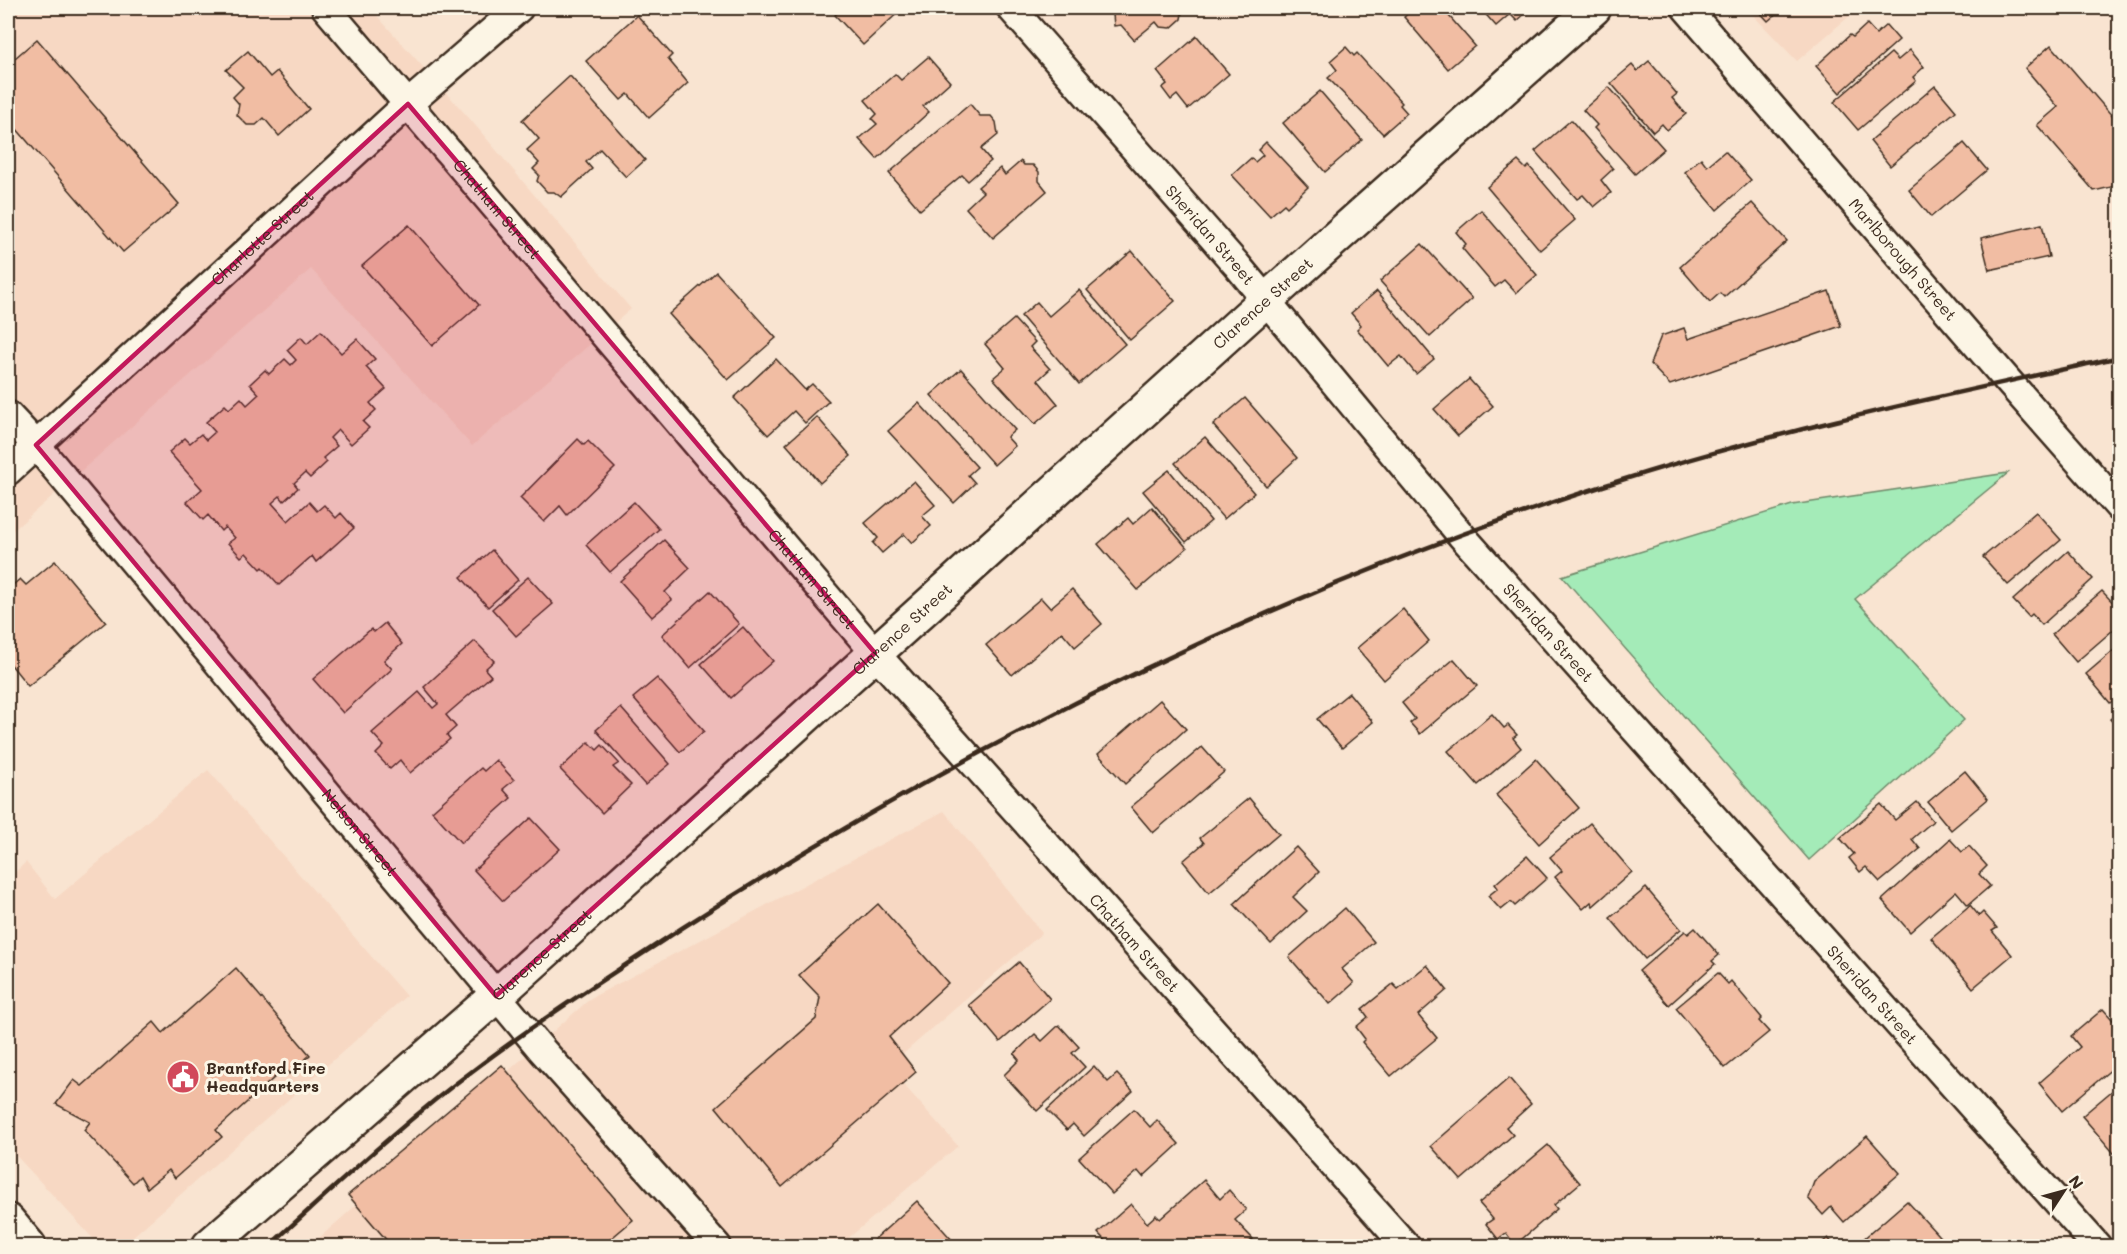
<svg xmlns="http://www.w3.org/2000/svg" width="2127" height="1254" font-family="Mali,sans-serif">
<style>
.built{fill:#f7d8c3}
.green{fill:#a4ebb8;stroke:#708a6b;stroke-width:1.5}
.building{fill:#f1bda3;stroke:#3b2a1e;stroke-width:1.5}
.lines{fill:none;stroke-linecap:round;stroke-linejoin:round}
.street-casing{stroke:#3b2a1e;stroke-width:32}
.secondary-casing{stroke:#3b2a1e;stroke-width:38}
.street{stroke:#fcf5e5;stroke-width:27}
.secondary{stroke:#fcf5e5;stroke-width:33}
.rail{stroke:#3b2a1e;stroke-width:4.5}
.marked{fill:#c2185b;fill-opacity:0.2;stroke:#c2185b;stroke-width:4.5;stroke-linejoin:round}
.labels{text-anchor:middle;stroke-width:6;stroke-linejoin:round;paint-order:stroke}
.street-label{font-size:16px;fill:#3b2a1e;stroke:#fcf5e5}
.poi-label{font-size:16px;font-weight:bold;fill:#3b2a1e;stroke:#fcf5e5;text-anchor:start}
</style>
<rect width="100%" height="100%" fill="#f9e4d1"/>
<filter id="ink" filterUnits="userSpaceOnUse"><feTurbulence type="fractalNoise" baseFrequency=".0167" numOctaves="2"/><feDisplacementMap in="SourceGraphic" scale="12" xChannelSelector="R" yChannelSelector="G"/><feConvolveMatrix kernelMatrix="1 2 1 2 8 2 1 2 1" color-interpolation-filters="sRGB"/></filter>
<g filter="url(#ink)">
<!-- built -->
<g class="built">
<polygon points="8,8 370,8 469,118 631,309 472,446 311,269 8,535"/>
<polygon points="1746,8 1859,8 1797,61"/>
<polygon points="208,770 406,996 122,1246 100,1246 8,1147 8,879 26,862 55,899"/>
<polygon points="944,811 1042,933 888,1067 958,1146 839,1246 310,1246 591,998"/>
</g>
<!-- green -->
<polygon class="green" points="2008,473 1855,599 1964,720 1809,860 1562,576 1792,505"/>
<!-- building -->
<g class="building">
<polygon points="842,8 903,8 863,45 835,15"/>
<polygon points="1106,8 1183,8 1181,19 1171,28 1160,27 1156,22 1134,40 1121,25 1114,26 1113,14"/>
<polygon points="1414,8 1442,8 1475,46 1448,69 1404,17"/>
<polygon points="1480,8 1525,8 1528,11 1517,21 1510,14 1496,26"/>
<polygon points="1756,8 1783,8 1768,21"/>
<polygon points="637,15 672,55 668,59 688,83 649,118 628,94 621,100 586,61"/>
<polygon points="1867,24 1876,34 1886,25 1899,40 1840,93 1816,66 1850,35 1853,37"/>
<polygon points="1197,36 1229,74 1188,109 1177,95 1171,100 1162,88 1167,84 1157,71"/>
<polygon points="37,39 179,204 123,252 8,119 8,64"/>
<polygon points="2051,45 2120,125 2120,185 2094,191 2037,125 2058,107 2025,68"/>
<polygon points="1346,47 1354,56 1357,53 1402,103 1400,105 1407,113 1383,134 1328,78 1337,70 1330,61"/>
<polygon points="1910,50 1924,67 1913,77 1916,81 1858,130 1834,102 1891,53 1898,60"/>
<polygon points="248,51 270,77 277,71 309,109 279,136 264,118 256,125 247,125 237,115 239,104 233,97 243,87 226,70"/>
<polygon points="928,57 950,82 923,106 929,112 877,159 859,139 877,124 872,119 877,114 865,100 895,74 901,80"/>
<polygon points="1649,61 1677,94 1672,98 1686,114 1667,130 1662,124 1653,132 1611,83 1632,65 1637,71"/>
<polygon points="570,76 645,160 626,177 600,149 586,162 592,169 561,197 554,192 547,192 537,181 539,175 533,169 539,163 527,150 539,139 522,120"/>
<polygon points="1935,86 1956,111 1890,166 1870,141"/>
<polygon points="1609,87 1664,149 1635,174 1594,128 1597,125 1583,110"/>
<polygon points="1320,91 1362,140 1325,172 1283,123"/>
<polygon points="970,104 980,116 991,116 996,122 998,135 981,149 991,161 968,181 962,175 920,210 889,173"/>
<polygon points="1571,120 1613,169 1601,180 1611,193 1594,207 1583,195 1577,199 1535,151"/>
<polygon points="1266,142 1308,187 1287,207 1284,204 1270,216 1232,175 1251,158 1255,162 1263,155 1258,150"/>
<polygon points="1964,143 1987,170 1931,217 1909,190"/>
<polygon points="1725,151 1751,180 1717,210 1685,172 1701,158 1707,166"/>
<polygon points="1021,161 1024,165 1033,165 1039,172 1039,181 1047,191 993,238 966,208 983,192 978,187 1000,168 1005,175"/>
<polygon points="1518,161 1526,169 1529,166 1575,220 1540,250 1487,187"/>
<polygon points="1752,203 1787,241 1724,297 1720,293 1710,302 1680,267"/>
<polygon points="1481,210 1537,275 1516,293 1504,280 1495,287 1462,248 1466,244 1456,232"/>
<polygon points="2042,224 2049,257 1989,270 1981,238"/>
<polygon points="409,225 479,305 432,346 362,266"/>
<polygon points="1422,244 1472,299 1430,337 1380,281"/>
<polygon points="1132,251 1175,301 1130,340 1087,290"/>
<polygon points="716,272 776,338 728,380 669,314"/>
<polygon points="1079,290 1125,344 1079,384 1021,316 1037,302 1049,316"/>
<polygon points="1377,291 1434,359 1416,374 1401,356 1388,366 1357,329 1361,325 1351,313"/>
<polygon points="1829,291 1841,326 1670,385 1650,364 1661,336 1684,328 1688,339"/>
<polygon points="1014,319 1035,342 1030,347 1050,369 1038,380 1058,404 1035,424 993,378 1005,368 985,344"/>
<polygon points="321,331 341,353 357,339 375,359 366,367 386,389 370,403 376,410 363,422 369,428 351,444 338,430 330,438 337,446 323,458 327,462 310,478 305,473 294,483 298,488 284,501 280,496 272,503 288,521 309,502 317,511 324,505 336,518 341,513 354,528 316,562 312,556 279,585 263,567 261,569 246,553 241,557 228,543 235,538 225,527 221,531 208,515 203,520 187,502 202,489 169,452 185,438 190,443 201,434 206,440 215,432 206,422 225,405 229,409 241,398 247,405 259,394 250,384 265,370 269,374 285,359 291,365 296,360 287,350 301,337 307,344"/>
<polygon points="776,359 805,390 812,384 829,401 805,423 794,411 768,435 734,398"/>
<polygon points="961,369 1015,430 1007,437 1015,446 994,465 931,395"/>
<polygon points="1469,379 1493,406 1458,436 1434,409"/>
<polygon points="1245,398 1297,458 1266,486 1213,425"/>
<polygon points="919,403 977,467 968,475 975,483 954,503 888,431"/>
<polygon points="817,417 851,456 820,483 786,444"/>
<polygon points="1205,437 1254,493 1224,519 1175,463"/>
<polygon points="578,439 584,445 588,441 615,468 567,515 560,506 544,522 520,498"/>
<polygon points="1169,470 1211,521 1186,542 1143,491"/>
<polygon points="914,481 935,505 922,516 931,526 912,543 904,534 882,553 873,543 878,538 865,523"/>
<polygon points="634,502 659,529 610,572 586,545"/>
<polygon points="1152,507 1187,548 1138,590 1098,544 1128,518 1133,524"/>
<polygon points="2036,512 2061,540 2008,585 1983,557"/>
<polygon points="664,540 690,568 665,592 672,600 652,617 620,581"/>
<polygon points="492,550 518,580 488,607 461,577"/>
<polygon points="2068,551 2093,579 2042,625 2032,614 2029,617 2013,600"/>
<polygon points="55,561 106,622 28,686 8,661 8,589 20,579 26,585"/>
<polygon points="528,577 553,604 516,636 492,609"/>
<polygon points="1072,589 1102,624 1075,647 1062,632 1012,675 986,645 1041,598 1050,608"/>
<polygon points="710,591 739,624 690,668 662,635"/>
<polygon points="2102,591 2120,610 2120,624 2076,662 2052,634"/>
<polygon points="1403,609 1429,641 1384,680 1357,648"/>
<polygon points="385,623 402,644 384,660 392,669 343,713 313,679 371,629 374,632"/>
<polygon points="743,627 773,661 731,698 701,664"/>
<polygon points="475,641 494,661 485,669 491,676 446,715 456,727 447,735 450,739 410,773 400,760 390,769 376,754 384,746 372,733 419,692 433,708 438,704 424,687"/>
<polygon points="2120,645 2120,695 2110,703 2086,674"/>
<polygon points="1454,659 1477,686 1420,734 1410,723 1415,719 1402,703"/>
<polygon points="657,678 704,731 680,752 633,698"/>
<polygon points="1349,693 1373,722 1342,748 1317,719"/>
<polygon points="1160,700 1186,729 1125,784 1098,754"/>
<polygon points="621,708 670,764 645,785 596,730"/>
<polygon points="2120,711 2120,730 2110,719"/>
<polygon points="1492,714 1504,728 1508,725 1517,735 1513,738 1521,748 1478,785 1448,751"/>
<polygon points="589,742 597,750 602,745 619,763 613,767 631,785 602,813 560,769"/>
<polygon points="1202,747 1224,772 1153,833 1131,807"/>
<polygon points="1536,759 1579,808 1539,844 1496,795"/>
<polygon points="496,760 514,780 503,789 511,798 461,843 432,811 481,768 484,771"/>
<polygon points="1965,771 1988,799 1951,830 1928,802"/>
<polygon points="1249,798 1279,834 1209,893 1183,861 1204,843 1200,838"/>
<polygon points="1917,802 1933,821 1912,839 1920,849 1880,882 1866,867 1860,872 1849,858 1854,854 1840,838 1881,804 1895,820"/>
<polygon points="531,818 560,849 503,901 474,870"/>
<polygon points="1590,823 1632,872 1593,906 1591,902 1583,909 1555,877 1562,871 1550,857"/>
<polygon points="1950,839 1962,852 1969,846 1987,866 1979,874 1990,886 1968,905 1956,891 1910,932 1882,900"/>
<polygon points="1296,847 1319,872 1293,897 1307,911 1271,944 1234,904"/>
<polygon points="1527,856 1547,878 1515,906 1511,902 1501,910 1488,896 1498,888 1495,884"/>
<polygon points="1646,888 1681,929 1645,959 1610,918"/>
<polygon points="878,904 948,983 889,1037 916,1072 782,1187 716,1107 816,1019 820,997 799,975"/>
<polygon points="1970,905 1979,916 1983,912 1997,928 1992,931 2012,955 1973,988 1931,938"/>
<polygon points="1345,908 1374,942 1342,969 1354,983 1330,1004 1289,957"/>
<polygon points="1695,928 1719,955 1712,961 1715,964 1669,1005 1639,971 1685,931 1688,934"/>
<polygon points="1019,962 1050,999 1000,1042 969,1005"/>
<polygon points="1427,965 1447,990 1418,1015 1437,1038 1391,1076 1362,1042 1365,1039 1356,1027 1368,1017 1362,1009 1393,984 1398,989"/>
<polygon points="236,968 310,1055 289,1074 285,1068 216,1130 222,1137 175,1178 169,1170 147,1188 140,1176 133,1183 84,1130 90,1122 56,1104 74,1080 82,1086 154,1022 163,1033"/>
<polygon points="1718,973 1728,984 1731,981 1762,1018 1759,1021 1769,1032 1725,1068 1676,1008"/>
<polygon points="2103,1009 2120,1028 2120,1062 2062,1111 2039,1083 2080,1047 2071,1036"/>
<polygon points="1059,1025 1079,1047 1072,1053 1085,1067 1037,1111 1004,1075 1019,1060 1014,1054 1035,1034 1042,1041"/>
<polygon points="502,1065 633,1220 602,1246 386,1246 389,1243 348,1195"/>
<polygon points="1094,1066 1108,1082 1117,1074 1133,1091 1084,1136 1073,1124 1067,1130 1047,1110"/>
<polygon points="1509,1078 1531,1104 1506,1127 1513,1135 1461,1180 1431,1146"/>
<polygon points="2120,1084 2120,1156 2118,1158 2082,1116"/>
<polygon points="1134,1109 1150,1127 1157,1120 1179,1144 1143,1177 1138,1171 1112,1194 1079,1158"/>
<polygon points="1867,1136 1900,1173 1844,1222 1831,1207 1823,1215 1808,1198 1814,1182"/>
<polygon points="1548,1145 1580,1183 1554,1205 1557,1209 1515,1245 1506,1233 1498,1239 1486,1224 1493,1219 1479,1203"/>
<polygon points="1204,1180 1220,1199 1229,1190 1246,1210 1235,1220 1253,1239 1244,1246 1110,1246 1098,1233 1131,1204 1147,1223 1156,1215 1160,1219"/>
<polygon points="917,1201 954,1242 948,1246 867,1246"/>
<polygon points="1907,1201 1948,1246 1866,1246 1861,1241"/>
<polygon points="1828,1238 1835,1246 1818,1246"/>
</g>
<g class="lines">
<!-- street casing -->
<g class="street-casing">
<g id="street">
<path id="s1" d="M326,8L875,653L1406,1246"/>
<path id="s2" d="M1011,8L1236,264L1461,535L2097,1246"/>
<path id="s3" d="M1686,8L2008,381L2120,508"/>
<path id="s4" d="M8,415L36,445L542,1050L717,1246"/>
<path id="s5" d="M8,471L408,104L519,8"/>
</g>
</g>
<!-- secondary casing -->
<g class="secondary-casing">
<g id="secondary">
<polyline points="8,1221 29,1246"/>
<path id="s6" d="M209,1246L496,996L1266,300L1594,8"/>
</g>
</g>
<!-- street -->
<use href="#street" class="street"/>
<!-- secondary -->
<use href="#secondary" class="secondary"/>
<!-- rail -->
<path class="rail" d="M269,1246C336,1186 402,1123 475,1069C541,1019 612,974 682,928C969,744 1278,590 1603,486C1772,431 1946,395 2120,357"/>
</g>
</g>
<!-- marked area -->
<path class="marked" d="M408,104L875,653L496,996L36,445Z"/>
<!-- icons -->
<defs>
<g id="civic-disc" transform="scale(1.725)"><circle r="9.5" fill="#d1495b" stroke="#fcf5e5"/><path d="M-.6-6.5H3V-4.5H.6V-3L4-1V1h2V6H-6V1h2V-1L-.6-3ZM-1.2 2.5V6h2.4V2.5Z" fill="#fff"/></g>
</defs>
<g fill-rule="evenodd">
<use href="#civic-disc" x="183" y="1077"/>
</g>
<g class="labels">
<!-- street labels -->
<g class="street-label">
<text dy="6" stroke="none"><textPath href="#s1" startOffset="264">Chatham Street</textPath></text>
<text dy="6" stroke="none"><textPath href="#s2" startOffset="302">Sheridan Street</textPath></text>
<text dy="6" stroke="none"><textPath href="#s5" startOffset="345">Charlotte Street</textPath></text>
<text dy="6" stroke="none"><textPath href="#s3" startOffset="332">Marlborough Street</textPath></text>
<text dy="6" stroke="none"><textPath href="#s6" startOffset="1414">Clarence Street</textPath></text>
<text dy="6" stroke="none"><textPath href="#s1" startOffset="750">Chatham Street</textPath></text>
<text dy="6" stroke="none"><textPath href="#s6" startOffset="928">Clarence Street</textPath></text>
<text dy="6" stroke="none"><textPath href="#s2" startOffset="824">Sheridan Street</textPath></text>
<text dy="6" stroke="none"><textPath href="#s4" startOffset="546">Nelson Street</textPath></text>
<text dy="6" stroke="none"><textPath href="#s1" startOffset="1236">Chatham Street</textPath></text>
<text dy="6" stroke="none"><textPath href="#s6" startOffset="442">Clarence Street</textPath></text>
<text dy="6" stroke="none"><textPath href="#s2" startOffset="1310">Sheridan Street</textPath></text>
</g>
<!-- poi labels -->
<g class="poi-label">
<text x="206" y="1074">Brantford Fire<tspan x="206" dy="18">Headquarters</tspan></text>
</g>
</g>
<!-- margin -->
<rect width="2127" height="1254" fill="none" stroke="#fcf5e5" stroke-width="30"/>
<rect x="15" y="15" width="2097" height="1224" fill="none" stroke="#3b2a1e" stroke-width="2" filter="url(#ink)"/>
<!-- north arrow -->
<g transform="translate(2064 1191) rotate(54)" stroke="#fcf5e5" stroke-width="4.5" paint-order="stroke">
<path d="M0-4.5L10 22L0 15L-10 22Z" fill="#3b2a1e"/>
<text y="-9" font-size="16" font-weight="bold" text-anchor="middle" fill="#3b2a1e">N</text>
</g>
</svg>
